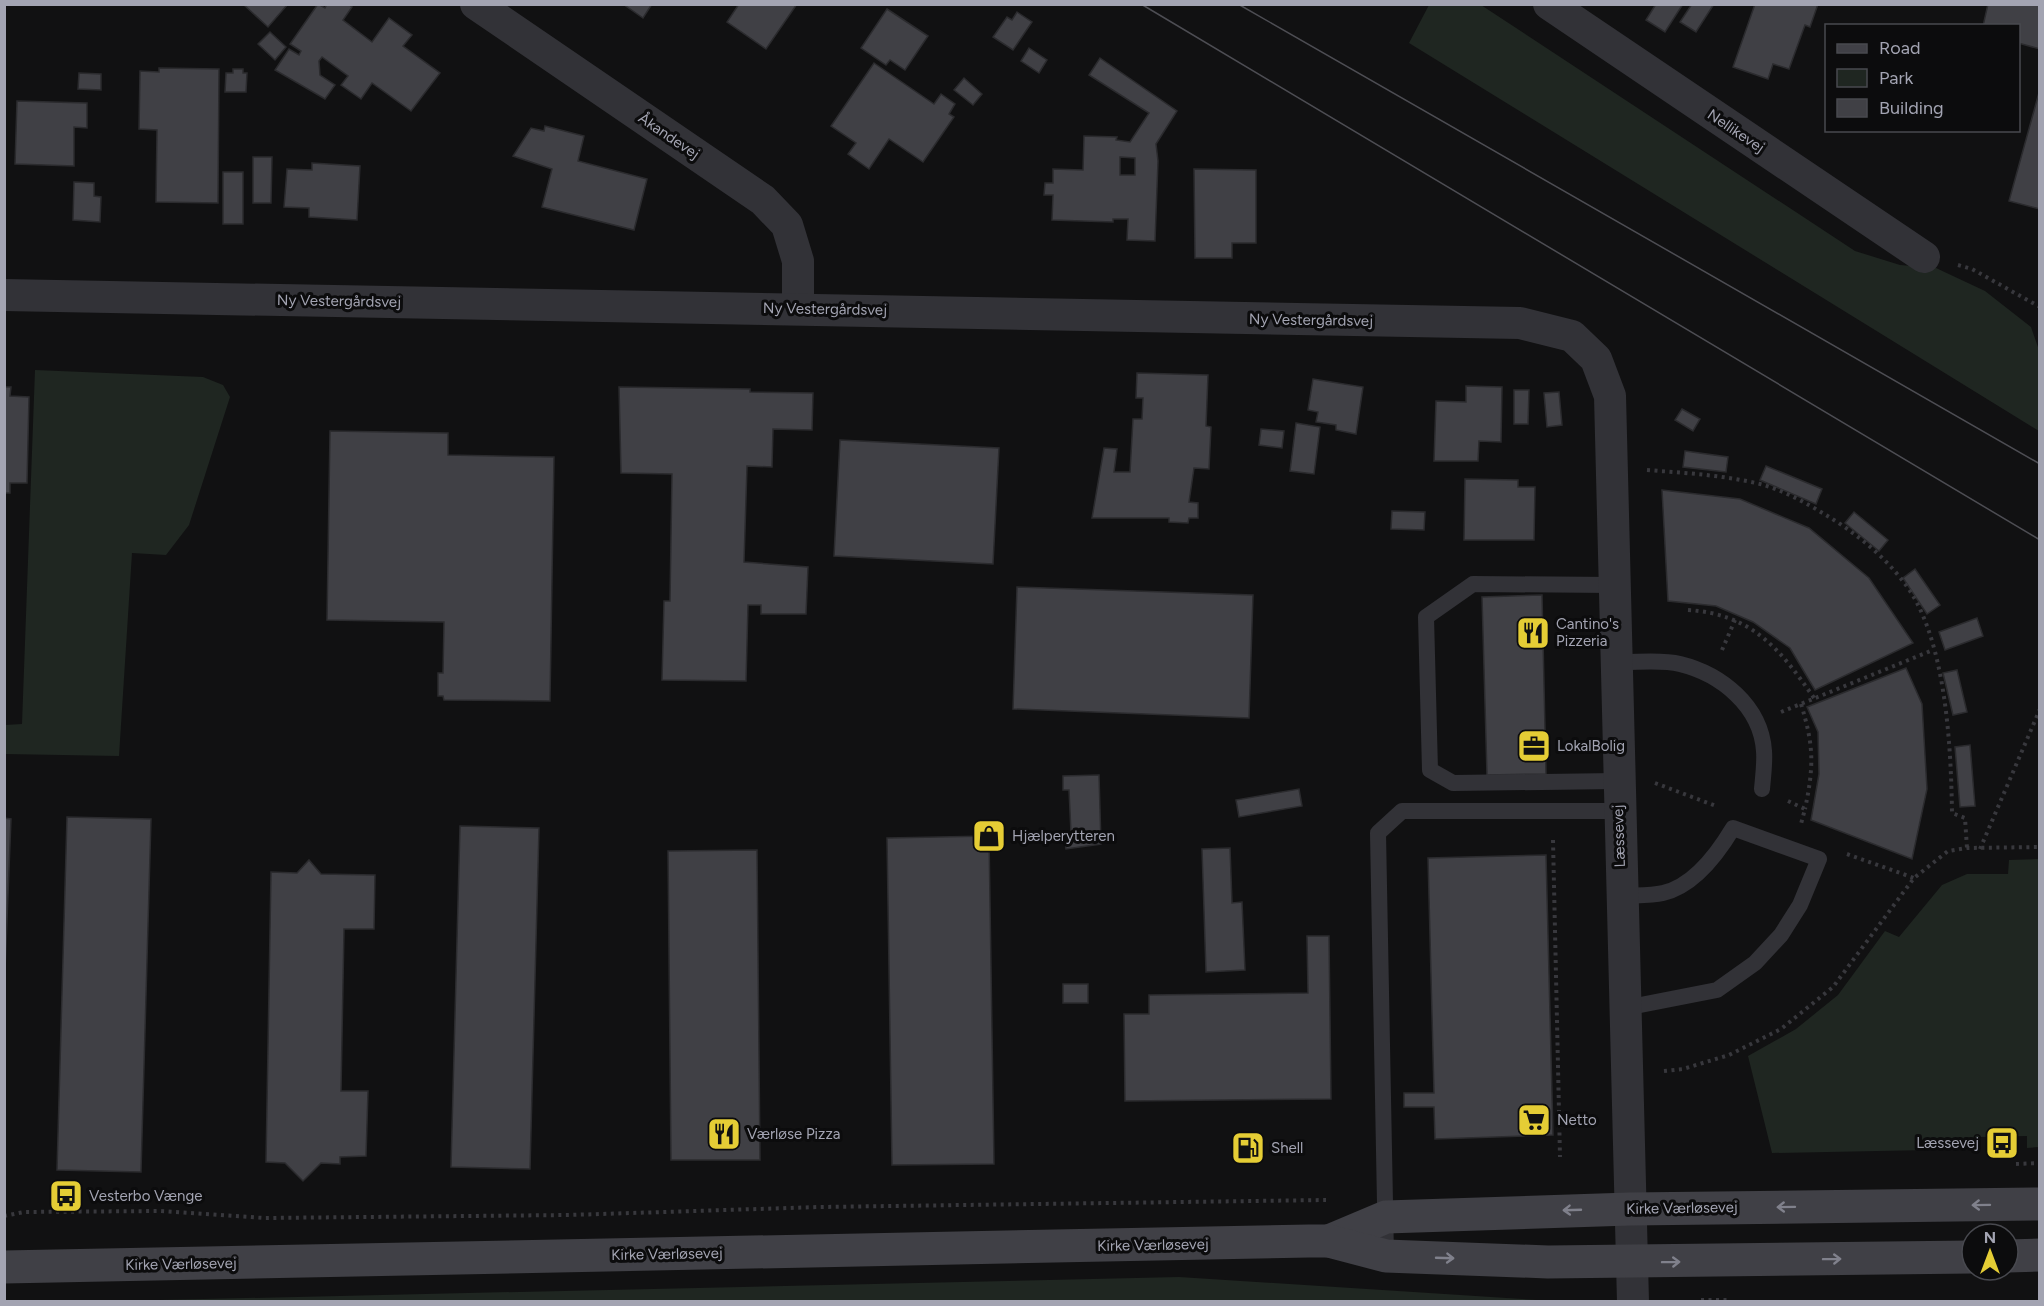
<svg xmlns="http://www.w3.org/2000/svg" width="2044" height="1306" font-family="Figtree,sans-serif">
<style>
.green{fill:#1f2621}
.building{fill:#404045;stroke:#2b2b2e;stroke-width:1.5;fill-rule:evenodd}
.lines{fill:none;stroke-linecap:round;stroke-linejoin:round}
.path{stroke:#38383d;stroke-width:4;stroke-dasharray:3 4.5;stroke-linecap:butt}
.lane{stroke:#323237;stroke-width:16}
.street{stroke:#323237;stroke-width:32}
.secondary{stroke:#404046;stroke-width:33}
.tram{stroke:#4d4d53;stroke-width:1.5}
.oneway{stroke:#80818c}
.labels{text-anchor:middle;stroke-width:6;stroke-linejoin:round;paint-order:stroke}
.street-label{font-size:15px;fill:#a3a4b2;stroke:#0c0c0d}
.poi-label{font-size:15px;fill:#a3a4b2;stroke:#0c0c0d;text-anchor:start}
</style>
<rect width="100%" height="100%" fill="#111112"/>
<!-- green -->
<g class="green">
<polygon points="1429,5 1481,5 1855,251 1900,265 1936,268 1985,291 2031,327 2039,350 2039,431 1409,43"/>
<polygon points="35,370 203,377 223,385 230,397 189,525 166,555 132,553 119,756 5,754 5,725 22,724"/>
<polygon points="2039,859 2039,1147 2027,1148 2027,1136 1981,1137 1978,1149 1772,1153 1748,1056 1796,1029 1838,995 1885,931 1899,937 1942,885 1967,874 2008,874 2009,860"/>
<polygon points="1179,1277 1553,1301 117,1301"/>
</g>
<!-- building -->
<g class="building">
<polygon points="243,4 288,4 268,27"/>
<polygon points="318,4 325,8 327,4 348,4 352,7 343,20 372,42 389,18 412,35 403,46 440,73 411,111 372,83 361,99 341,85 348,76 322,57 319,61 320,75 335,85 325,99 275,70 289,49 299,55 301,51 290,44"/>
<polygon points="623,4 652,4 643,18"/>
<polygon points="739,4 797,4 766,49 727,22"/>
<polygon points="1656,4 1683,4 1665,32 1646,20"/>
<polygon points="1692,4 1714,4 1696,32 1680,22"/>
<polygon points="1755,4 1818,4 1810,27 1805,25 1789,69 1773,64 1768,79 1733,67"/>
<polygon points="1988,4 2040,4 2040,49 2018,43 2018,26 1983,26"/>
<polygon points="887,9 928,36 905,70 890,60 886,65 861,48"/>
<polygon points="1017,12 1032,22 1013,50 993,37 1007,17 1012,20"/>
<polygon points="270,32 286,47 275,60 258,44"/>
<polygon points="1029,48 1047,60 1039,73 1021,61"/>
<path d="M1100,58L1177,111L1156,144L1158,161L1155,241L1127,240L1128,219H1113V222L1052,220L1053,195H1044L1045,183H1053V169L1083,170L1084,136L1117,137L1116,140L1130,142L1149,113L1089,75ZM1120,157L1135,158V175H1120Z"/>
<polygon points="874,63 934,104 941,94 955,104 949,114 954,117 923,162 889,139 869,169 848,154 856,143 831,126"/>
<polygon points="159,68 219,69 218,203 156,202 157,130 139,129 140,71 159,72"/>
<polygon points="233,69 243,69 243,73 247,73 246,92 225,92 226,73 233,73"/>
<polygon points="79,73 101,74 101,90 78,89"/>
<polygon points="964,78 982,94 973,105 954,90"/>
<polygon points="2040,89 2040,209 2009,201"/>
<polygon points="17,101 87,103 87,128 74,127 74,166 15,164"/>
<polygon points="545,126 584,136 578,161 647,179 634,230 542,207 552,169 513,156 531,128 544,131"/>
<polygon points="253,157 272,157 271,203 253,203"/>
<polygon points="312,163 360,166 357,220 309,217 309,208 284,207 287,169 312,170"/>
<polygon points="1194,169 1256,170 1256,243 1232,243 1232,258 1195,258"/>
<rect x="223" y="172" width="20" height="52"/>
<polygon points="74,182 94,183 94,196 101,197 100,222 73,220"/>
<polygon points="1137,373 1208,375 1206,426 1211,427 1209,469 1194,468 1189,502 1198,503 1198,518 1189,518 1188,523 1169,522 1169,518 1092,518 1104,448 1117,449 1114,472 1130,472 1133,419 1142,419 1143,398 1136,398"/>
<polygon points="1313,379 1363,387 1356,434 1336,430 1336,425 1316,422 1318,412 1308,410"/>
<polygon points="1466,386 1502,387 1501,442 1479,441 1478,461 1434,461 1436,401 1466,402"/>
<polygon points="4,387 11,387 10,396 29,397 27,483 10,483 10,493 4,493"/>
<polygon points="619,387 750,389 750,392 813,393 812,430 773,429 772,467 747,466 744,562 808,567 806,614 761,614 761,605 748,605 746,681 662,680 664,601 670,601 672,474 621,473"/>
<polygon points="1514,390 1529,390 1528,424 1514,424"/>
<polygon points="1559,392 1562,425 1547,427 1544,393"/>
<polygon points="1682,409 1700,419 1693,431 1675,420"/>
<polygon points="1296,423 1320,427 1314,474 1290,471"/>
<polygon points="1261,429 1284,431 1282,448 1259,445"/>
<polygon points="330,431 448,433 448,455 554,457 550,701 444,700 443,696 438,696 438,673 443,673 444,622 327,620"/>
<polygon points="840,440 999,448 993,564 834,556"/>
<polygon points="1685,451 1728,457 1726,472 1683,467"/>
<polygon points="1766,466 1822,489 1816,504 1760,480"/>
<polygon points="1465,479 1518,480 1518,487 1535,487 1534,540 1464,540"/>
<polygon points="1662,490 1740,499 1809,528 1869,578 1913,643 1815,690 1790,648 1753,622 1716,606 1668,601"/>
<polygon points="1392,511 1425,512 1424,530 1391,529"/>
<polygon points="1854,512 1888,540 1879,551 1845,523"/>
<polygon points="1915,569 1940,605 1927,614 1903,578"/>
<polygon points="1017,587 1253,595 1249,718 1013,709"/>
<polygon points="1542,595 1546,774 1487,775 1482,597"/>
<polygon points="1977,618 1983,636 1945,650 1939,632"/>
<polygon points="1906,668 1922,704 1927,789 1912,859 1811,820 1819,774 1818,732 1807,707"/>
<polygon points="1957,670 1967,712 1953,715 1943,673"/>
<polygon points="1970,745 1975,806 1960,807 1955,747"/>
<polygon points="1099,775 1101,844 1066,849 1064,833 1071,833 1069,790 1063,790 1063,776"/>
<polygon points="1299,789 1302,806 1239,817 1236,800"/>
<polygon points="67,817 151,819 141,1172 57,1170"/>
<polygon points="4,818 11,819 4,996"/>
<polygon points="460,826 539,828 530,1169 451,1167"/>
<polygon points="989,836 994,1164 892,1165 887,838"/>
<polygon points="1230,848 1232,903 1242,902 1245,970 1206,972 1202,849"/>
<polygon points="757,850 760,1160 671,1160 668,851"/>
<polygon points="1546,855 1553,1135 1435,1139 1434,1107 1404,1107 1404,1093 1434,1093 1428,858"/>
<polygon points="309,860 321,874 375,875 374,929 344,929 341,1091 368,1091 366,1156 340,1157 340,1164 321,1163 303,1181 285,1163 266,1162 271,872 297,873"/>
<polygon points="1307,936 1329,936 1331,1099 1125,1101 1124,1014 1149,1014 1149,995 1308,993"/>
<rect x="1063" y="984" width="25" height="19"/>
</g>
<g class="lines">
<!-- path -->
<g class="path">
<polyline points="1958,265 1972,269 2040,307"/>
<path d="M1647,470C1685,473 1723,475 1760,484C1783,490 1806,503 1826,515C1854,532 1882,554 1902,580C1946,633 1951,746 1952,813L1965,818L1967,848"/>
<path d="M1688,610C1752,614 1780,649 1814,698"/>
<polyline points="1722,650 1735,620"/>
<path d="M1801,704C1814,746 1814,766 1805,809"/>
<polyline points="1781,712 1933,650"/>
<polyline points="1655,783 1716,806"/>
<polyline points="1788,801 1805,809 1801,824"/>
<polyline points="1553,840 1560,1157"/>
<polyline points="1980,849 2040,709"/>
<polyline points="1847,854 1914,878"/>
<polyline points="1664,1071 1683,1069 1729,1055 1781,1029 1833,987 1914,878 1948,851 1967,848 2040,847"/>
<polyline points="2016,1164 2040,1163"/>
<polyline points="4,1216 24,1212 160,1211 264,1218 569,1215 820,1207 1326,1200"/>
<polyline points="1701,1300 1727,1300"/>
</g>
<!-- lane -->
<g class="lane">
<polyline points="1613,585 1473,584 1426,617 1430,770 1453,783 1617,781"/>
<path d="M1615,662C1635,663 1660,659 1680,664C1721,674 1761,706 1764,751C1765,763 1763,777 1762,789"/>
<path d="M1621,896C1634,895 1650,896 1663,893C1694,886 1718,853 1733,828L1819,859L1800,905L1781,935L1755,963L1717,990L1625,1008"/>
<polyline points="1386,1256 1378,833 1402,811 1618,811"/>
</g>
<!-- street -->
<g class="street">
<polyline points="476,4 763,200 787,225 798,261 798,308"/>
<polyline points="1549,4 1924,257"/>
<polyline points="4,295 1520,323 1572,336 1596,359 1610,396 1633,1302"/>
</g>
<!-- secondary -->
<g class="secondary">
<polyline points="1329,1241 1386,1217 1630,1209 2040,1204"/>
<polyline points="2008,1256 2040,1255"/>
<polyline points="4,1267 1309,1241 1329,1241 1386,1256 1548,1262 1972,1257"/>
</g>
<!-- tram -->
<g class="tram">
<polyline points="1141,4 2040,540"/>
<polyline points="1238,4 2040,464"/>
</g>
</g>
<!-- one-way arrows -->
<defs><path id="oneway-shaft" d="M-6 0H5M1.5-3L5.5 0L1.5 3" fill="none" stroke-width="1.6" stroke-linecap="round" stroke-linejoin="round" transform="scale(1.5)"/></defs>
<g class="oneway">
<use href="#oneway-shaft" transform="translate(1981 1205) rotate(179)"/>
<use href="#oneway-shaft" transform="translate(1786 1207) rotate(179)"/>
<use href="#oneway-shaft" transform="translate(1572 1210) rotate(178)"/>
<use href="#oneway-shaft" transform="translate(1445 1258) rotate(2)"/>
<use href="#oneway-shaft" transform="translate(1832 1259) rotate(-1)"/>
<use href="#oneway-shaft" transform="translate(1671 1262) rotate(-1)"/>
</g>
<!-- icons -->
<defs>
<g id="restaurant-square" transform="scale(1.725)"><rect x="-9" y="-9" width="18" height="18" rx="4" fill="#e5cd35" stroke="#0c0c0d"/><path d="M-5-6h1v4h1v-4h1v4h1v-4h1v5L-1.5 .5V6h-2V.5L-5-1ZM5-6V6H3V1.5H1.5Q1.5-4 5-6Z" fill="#111"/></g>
<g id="office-square" transform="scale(1.725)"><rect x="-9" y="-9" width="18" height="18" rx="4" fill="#e5cd35" stroke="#0c0c0d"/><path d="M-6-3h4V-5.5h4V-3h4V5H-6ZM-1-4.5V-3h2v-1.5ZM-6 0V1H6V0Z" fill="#111"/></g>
<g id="shop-square" transform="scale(1.725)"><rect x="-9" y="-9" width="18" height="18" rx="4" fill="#e5cd35" stroke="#0c0c0d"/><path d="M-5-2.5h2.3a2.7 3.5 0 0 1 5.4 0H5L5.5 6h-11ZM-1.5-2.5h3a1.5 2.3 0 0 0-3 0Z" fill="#111"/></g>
<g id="supermarket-square" transform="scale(1.725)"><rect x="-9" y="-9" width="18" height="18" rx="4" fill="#e5cd35" stroke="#0c0c0d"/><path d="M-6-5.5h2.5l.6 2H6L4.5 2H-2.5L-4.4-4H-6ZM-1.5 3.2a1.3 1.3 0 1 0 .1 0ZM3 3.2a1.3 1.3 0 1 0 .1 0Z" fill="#111"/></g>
<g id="bus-square" transform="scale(1.725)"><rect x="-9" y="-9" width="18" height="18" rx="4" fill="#e5cd35" stroke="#0c0c0d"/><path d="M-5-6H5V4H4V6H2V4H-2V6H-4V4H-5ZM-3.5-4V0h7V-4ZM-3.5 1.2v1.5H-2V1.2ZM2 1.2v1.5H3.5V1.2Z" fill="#111"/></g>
<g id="fuel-square" transform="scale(1.725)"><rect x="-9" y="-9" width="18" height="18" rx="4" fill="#e5cd35" stroke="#0c0c0d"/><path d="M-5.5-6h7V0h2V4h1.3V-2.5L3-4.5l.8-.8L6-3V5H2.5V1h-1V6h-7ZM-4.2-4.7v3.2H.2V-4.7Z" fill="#111"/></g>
</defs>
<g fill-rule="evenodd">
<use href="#restaurant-square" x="1533" y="633"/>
<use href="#office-square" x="1534" y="746"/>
<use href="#shop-square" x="989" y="836"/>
<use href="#supermarket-square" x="1534" y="1120"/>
<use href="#restaurant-square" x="724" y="1134"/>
<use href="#bus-square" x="2002" y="1143"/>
<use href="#fuel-square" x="1248" y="1148"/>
<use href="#bus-square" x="66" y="1196"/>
</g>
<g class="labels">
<!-- street labels -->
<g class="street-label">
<text transform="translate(1736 131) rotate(34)" y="5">Nellikevej</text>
<text transform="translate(669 136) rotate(34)" y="5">Åkandevej</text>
<text transform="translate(339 301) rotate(1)" y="5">Ny Vestergårdsvej</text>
<text transform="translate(825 309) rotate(1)" y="5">Ny Vestergårdsvej</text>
<text transform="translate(1311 320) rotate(1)" y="5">Ny Vestergårdsvej</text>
<text transform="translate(1619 836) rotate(-92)" y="5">Læssevej</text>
<text transform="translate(1682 1208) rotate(-1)" y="5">Kirke Værløsevej</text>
<text transform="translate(1153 1245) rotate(-1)" y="5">Kirke Værløsevej</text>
<text transform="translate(667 1254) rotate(-1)" y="5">Kirke Værløsevej</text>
<text transform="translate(181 1264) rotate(-1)" y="5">Kirke Værløsevej</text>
</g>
<!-- poi labels -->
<g class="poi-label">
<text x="1556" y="629">Cantino's<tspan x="1556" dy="17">Pizzeria</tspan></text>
<text x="1557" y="751">LokalBolig</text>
<text x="1012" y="841">Hjælperytteren</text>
<text x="1557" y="1125">Netto</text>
<text x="747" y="1139">Værløse Pizza</text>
<text x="1979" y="1148" text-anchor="end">Læssevej</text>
<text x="1271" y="1153">Shell</text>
<text x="89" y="1201">Vesterbo Vænge</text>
</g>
</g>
<!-- border -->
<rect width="2044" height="1306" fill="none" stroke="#a3a4b2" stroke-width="12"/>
<!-- legend -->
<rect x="1825" y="24" width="195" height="108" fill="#0c0c0d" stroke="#48494f" stroke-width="1.5"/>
<rect x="1837" y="44" width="30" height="9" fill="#404046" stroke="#48494f" stroke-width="1.5"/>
<text x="1879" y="54" font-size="18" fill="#a3a4b2">Road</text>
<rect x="1837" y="69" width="30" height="18" fill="#1f2621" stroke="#48494f" stroke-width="1.5"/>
<text x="1879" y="84" font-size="18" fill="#a3a4b2">Park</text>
<rect x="1837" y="99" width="30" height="18" fill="#404045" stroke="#48494f" stroke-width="1.5"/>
<text x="1879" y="114" font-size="18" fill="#a3a4b2">Building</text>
<!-- north arrow -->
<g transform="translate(1990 1252)"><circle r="28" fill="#0c0c0d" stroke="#48494f" stroke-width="1.5"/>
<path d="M0-4.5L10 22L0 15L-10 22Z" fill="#e5cd35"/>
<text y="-9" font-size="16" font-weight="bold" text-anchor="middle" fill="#a3a4b2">N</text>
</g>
</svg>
